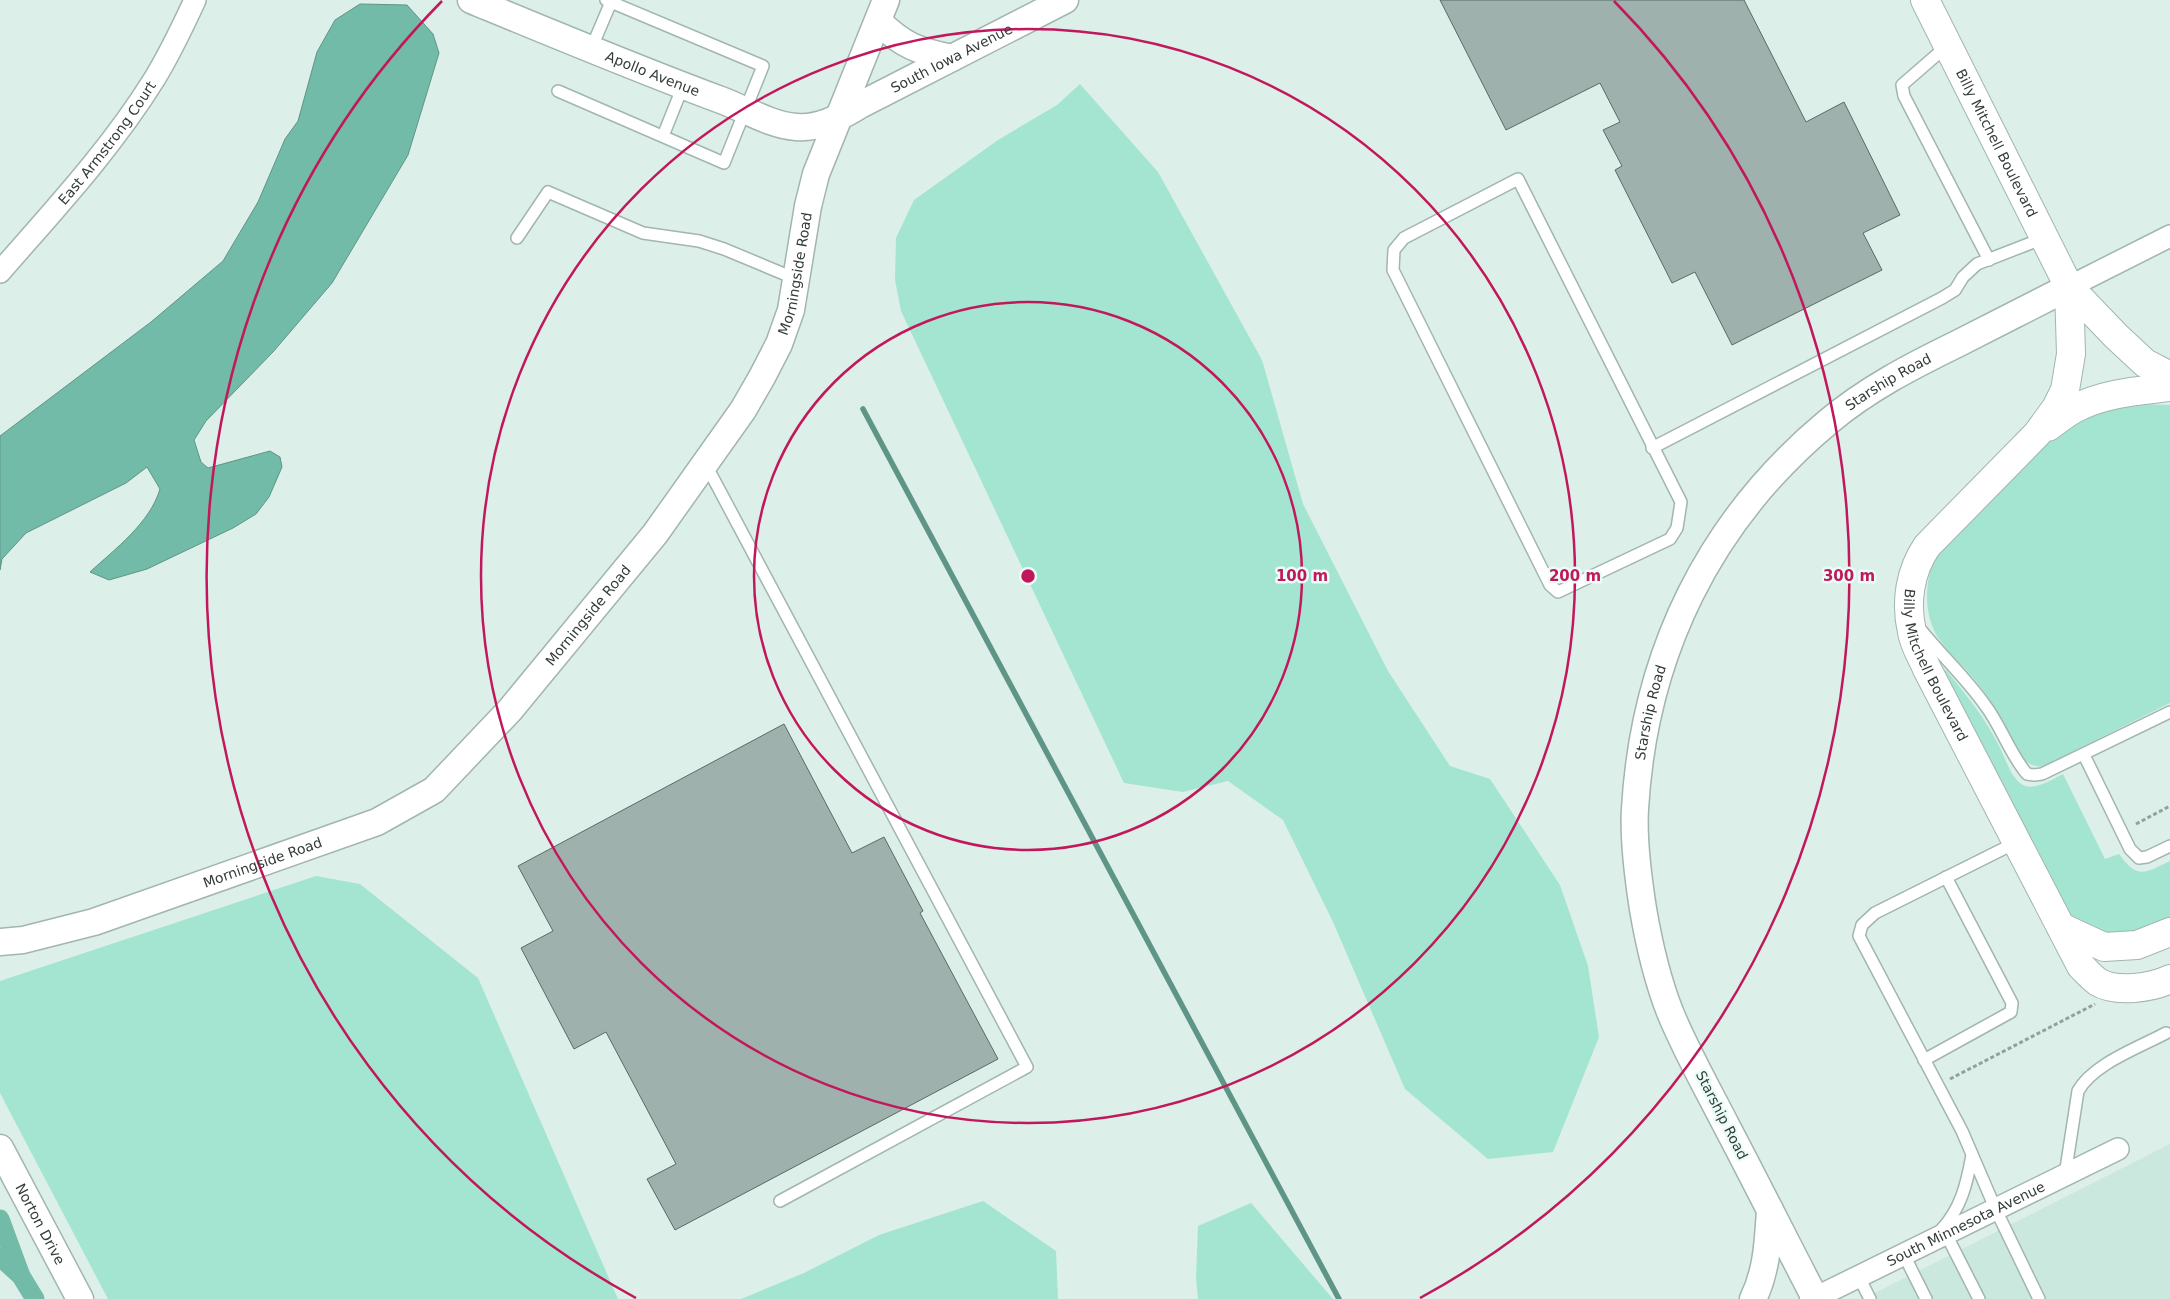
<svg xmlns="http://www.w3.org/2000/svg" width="2170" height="1299" font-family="'DejaVu Sans',sans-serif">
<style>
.built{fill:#cbe8df}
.green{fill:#a4e5d2}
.water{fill:#72bba8;stroke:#5f9587}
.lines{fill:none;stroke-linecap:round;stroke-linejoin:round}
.stream{stroke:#5f9587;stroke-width:5.5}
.canal{stroke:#72bba8;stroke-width:19}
.building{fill:#9fb1ac;stroke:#596b65}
.service-casing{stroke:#a2b5af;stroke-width:14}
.minor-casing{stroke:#a2b5af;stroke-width:24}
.tertiary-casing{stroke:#a2b5af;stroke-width:29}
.secondary-casing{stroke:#a2b5af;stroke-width:30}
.path{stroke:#93a19d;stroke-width:3;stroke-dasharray:4 2.5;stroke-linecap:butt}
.service{stroke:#fff;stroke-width:11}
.minor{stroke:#fff;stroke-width:21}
.tertiary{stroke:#fff;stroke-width:26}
.secondary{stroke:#fff;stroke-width:28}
.ring{fill:none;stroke:#c2185b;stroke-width:2.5}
.labels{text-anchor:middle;stroke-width:5;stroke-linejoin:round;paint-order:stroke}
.street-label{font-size:14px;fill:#343c3a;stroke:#e9fdf6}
.centre{fill:#c2185b;stroke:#e9fdf6;stroke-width:2.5}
.ring-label{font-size:15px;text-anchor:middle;font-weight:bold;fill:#c2185b;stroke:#e9fdf6;stroke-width:5;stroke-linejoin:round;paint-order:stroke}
</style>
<rect width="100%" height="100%" fill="#dcefe9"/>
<!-- built -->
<polygon class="built" points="2170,1144 2170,1299 1863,1299"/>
<!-- green -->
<g class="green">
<polygon points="1080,84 1158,172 1262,360 1303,504 1388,671 1450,766 1490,779 1560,885 1588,966 1599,1037 1553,1152 1488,1159 1405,1089 1333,922 1283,820 1228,781 1183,792 1124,783 901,311 895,280 896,238 914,200 998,140 1057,105"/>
<path d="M2137,404L2170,405V703L2042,767L2032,765L2025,761C2011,737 1998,712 1982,689C1969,671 1952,657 1939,639C1922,613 1925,580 1936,553L2036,448L2074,421L2100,412Z"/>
<path d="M1943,670H1946C1966,695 1985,717 1999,746C2005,757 2011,779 2023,785C2034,791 2053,779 2063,774L2105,859L2119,854C2138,880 2144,873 2170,861V918L2143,932L2101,935L2070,918Z"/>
<polygon points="316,876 360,884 478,978 618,1299 108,1299 0,1093 0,981"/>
<polygon points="983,1201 1056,1251 1058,1299 741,1299 804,1273 879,1235"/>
<polygon points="1251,1203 1333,1299 1198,1299 1196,1278 1198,1226"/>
</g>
<!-- water -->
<path class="water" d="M360,4L407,5L433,34L439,53L408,155L332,283L273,352L206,421L194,440L201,462L208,468L270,451L280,457L282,467L269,497L256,514L233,528L147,569L109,580L90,572C115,549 150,523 160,489L147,467L126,483L26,533L2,559L0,570V436L151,322L223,261L258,202L285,139L298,121L317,52L335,20Z"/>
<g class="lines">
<!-- stream -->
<polyline class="stream" points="863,409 1339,1299"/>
<!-- canal -->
<g class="canal">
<polyline points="0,1219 21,1276"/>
<polyline points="0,1257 21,1276 35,1299"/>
</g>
</g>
<!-- building -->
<g class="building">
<polygon points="1440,0 1744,0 1806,122 1844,102 1900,215 1863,233 1882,270 1732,345 1695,272 1672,283 1615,170 1622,166 1603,130 1620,122 1600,83 1506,130"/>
<polygon points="784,724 852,853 884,837 923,911 920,913 998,1059 675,1230 647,1179 676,1164 606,1032 574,1049 521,948 553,931 518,866"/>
</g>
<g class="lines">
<!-- service casing -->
<g class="service-casing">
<g id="service">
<polyline points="1948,45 1902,85 1904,96 1989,260"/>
<polyline points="591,49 611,2"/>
<polyline points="558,91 724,163 763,66 606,0"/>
<polyline points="663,136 683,86"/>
<polygon points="1518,179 1681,502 1677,528 1670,539 1558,592 1550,585 1393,270 1394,250 1404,238"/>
<polyline points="517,238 548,192 643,233 699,241 724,249 796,279"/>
<polyline points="1652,448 1942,298 1955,290 1963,277 1977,264 2044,238"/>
<polyline points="705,463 1027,1067 780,1201"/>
<path d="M1920,629C1941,655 1966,678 1985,705C2001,726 2010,754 2027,774L2034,775L2042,774L2170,712"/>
<polyline points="2084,755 2130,849 2139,858 2147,857 2170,846"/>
<polyline points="2017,842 1875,913 1862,925 1859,936 1962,1131 1996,1210 2039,1299"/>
<polyline points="1924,1060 2011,1012 2012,1003 1946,877"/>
<path d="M2065,1175L2078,1091C2093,1064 2138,1048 2166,1033"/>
<path d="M1941,1230C1961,1209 1967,1183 1972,1155"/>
<polyline points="1946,1234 1979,1299"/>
<polyline points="1904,1255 1926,1299"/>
<polyline points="1859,1277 1870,1299"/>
</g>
</g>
<!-- minor casing -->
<g class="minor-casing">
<g id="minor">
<path id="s1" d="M0,272C54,210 111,149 155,78C170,53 183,26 195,0"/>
<polyline points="2069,287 2170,236"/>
<path id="s2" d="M1815,1298L2118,1149"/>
</g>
</g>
<!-- tertiary casing -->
<g class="tertiary-casing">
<g id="tertiary">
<path id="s3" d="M471,0C554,34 637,69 721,100C745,109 770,125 796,127C822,129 841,116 862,104L1065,0"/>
<path d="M878,21C903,46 918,51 952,58"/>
<path id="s4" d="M0,942L23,940L94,922L377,822L434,790L510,710L655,534L743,410L762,377L779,344L791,310L808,206L816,174L886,0"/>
<path id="s5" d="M0,1148L80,1299"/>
<path d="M1753,1299C1767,1271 1768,1240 1770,1210"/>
<path id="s6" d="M1813,1299L1815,1298C1785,1240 1756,1182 1726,1125C1707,1088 1686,1051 1670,1012C1657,979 1649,944 1643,909C1638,877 1633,841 1635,809C1644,654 1709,521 1828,422C1867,389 1912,366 1957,344C1994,325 2032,306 2069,287"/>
</g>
</g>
<!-- secondary casing -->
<g class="secondary-casing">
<g id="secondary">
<path id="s7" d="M1925,0L2069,287L2116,336L2145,363L2170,376"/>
<path id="s8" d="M2069,287L2071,354L2065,390L2056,408L2037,434L1927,546C1910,571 1905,602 1912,632C1914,645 1922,657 1927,669L2081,966C2086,971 2092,978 2098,982C2116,993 2152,988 2170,979"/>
<path d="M2048,427C2056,421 2065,414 2074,409C2103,393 2138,391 2170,387"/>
<polyline points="2061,927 2104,947 2137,945 2170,932"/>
</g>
</g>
<!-- path -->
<g class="path">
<polyline points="2136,824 2170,806"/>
<polyline points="1950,1079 2095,1004"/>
</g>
<!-- service -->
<use href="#service" class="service"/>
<!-- minor -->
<use href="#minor" class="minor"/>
<!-- tertiary -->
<use href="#tertiary" class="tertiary"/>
<!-- secondary -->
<use href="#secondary" class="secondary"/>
</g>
<!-- distance rings -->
<g class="ring">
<circle cx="1028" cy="576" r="274"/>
<circle cx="1028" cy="576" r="547"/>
<path d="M636 1298A821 821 0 0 1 442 1M1614 1A821 821 0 0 1 1420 1298"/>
</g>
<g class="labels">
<!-- street labels -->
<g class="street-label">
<text dy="5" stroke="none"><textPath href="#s3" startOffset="521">South Iowa Avenue</textPath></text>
<text dy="5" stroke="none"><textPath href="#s3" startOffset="196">Apollo Avenue</textPath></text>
<text dy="5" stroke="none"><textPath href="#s1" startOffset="168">East Armstrong Court</textPath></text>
<text dy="5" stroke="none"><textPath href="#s7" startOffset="160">Billy Mitchell Boulevard</textPath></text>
<text dy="5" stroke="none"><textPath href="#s4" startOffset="1100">Morningside Road</textPath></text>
<text dy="5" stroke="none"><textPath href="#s6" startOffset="1048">Starship Road</textPath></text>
<text dy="5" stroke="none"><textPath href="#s4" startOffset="695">Morningside Road</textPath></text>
<text dy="5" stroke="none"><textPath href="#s8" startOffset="441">Billy Mitchell Boulevard</textPath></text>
<text dy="5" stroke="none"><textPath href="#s6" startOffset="628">Starship Road</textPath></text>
<text dy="5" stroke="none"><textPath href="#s4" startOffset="275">Morningside Road</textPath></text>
<text transform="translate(1722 1115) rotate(63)" y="5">Starship Road</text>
<text dy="5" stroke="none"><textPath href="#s5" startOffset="86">Norton Drive</textPath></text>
<text dy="5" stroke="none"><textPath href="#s2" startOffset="168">South Minnesota Avenue</textPath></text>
</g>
</g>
<circle cx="1028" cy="576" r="8" class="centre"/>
<g class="ring-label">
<text x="1302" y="581">100 m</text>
<text x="1575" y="581">200 m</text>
<text x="1849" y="581">300 m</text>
</g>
</svg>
